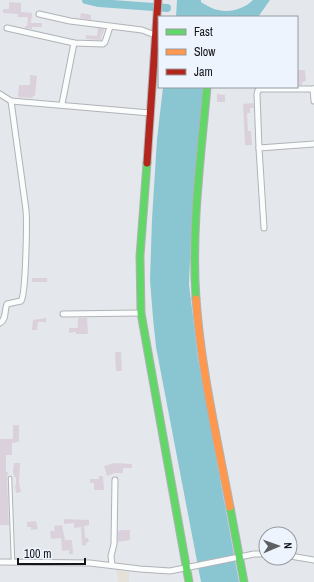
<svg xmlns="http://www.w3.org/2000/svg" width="314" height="582" font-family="'Archivo Narrow',sans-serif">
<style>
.education{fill:#e5e1d8}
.water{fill:#8ac6d2}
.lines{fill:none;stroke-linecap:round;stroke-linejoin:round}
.river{stroke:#8ac6d2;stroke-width:8}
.building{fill:#dad1dc}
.lane-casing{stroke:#b0b3b7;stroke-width:4.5}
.street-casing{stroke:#b0b3b7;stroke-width:7}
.fast-casing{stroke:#b0b3b7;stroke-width:9}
.slow-casing{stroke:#b0b3b7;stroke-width:9}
.jam-casing{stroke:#b0b3b7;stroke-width:9}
.lane{stroke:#fbfcfc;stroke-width:2.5}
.street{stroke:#fbfcfc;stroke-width:5}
.fast{stroke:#63d668;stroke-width:7}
.slow{stroke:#ff974d;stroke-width:7}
.jam{stroke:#b3261e;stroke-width:7}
</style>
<rect width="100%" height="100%" fill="#e4e8ec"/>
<!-- education -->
<polygon class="education" points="116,570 129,572 129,582 118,582"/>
<!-- water -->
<g class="water">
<path d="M177,0H201V2C206,5 212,9 218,10C230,13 244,9 253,0H270L258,17H176Z"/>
<polygon points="163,87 203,87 196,188 191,238 189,284 198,359 239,582 201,582 156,347 153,318 150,280 152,219 157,139"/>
</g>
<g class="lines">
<!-- river -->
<polyline class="river" points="86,0 99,3 167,8"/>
</g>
<!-- building -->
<g class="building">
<polygon points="9,2 21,3 21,12 32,13 31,23 42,23 42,27 32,27 32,29 25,28 25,26 27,26 28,17 17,17 18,14 3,13 3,9 9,9"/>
<polygon points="81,13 91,15 91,20 80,18"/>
<polygon points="98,28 104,29 103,34 102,34 101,40 86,39 86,35 97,36"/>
<polygon points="297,70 305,70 306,81 302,82 302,85 298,85"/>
<polygon points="30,75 37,76 35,96 33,96 33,98 18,97 19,85 30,85"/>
<polygon points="217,94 225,95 225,102 217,102"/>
<polygon points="253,103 254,108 250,108 250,113 247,113 248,131 251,131 252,145 245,145 243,104"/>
<rect x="32" y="278" width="15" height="4"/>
<polygon points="46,318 46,322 38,322 37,330 32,330 33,320"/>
<polygon points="76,318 87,318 88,334 76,334 76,332 69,333 69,328 77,328 78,326 78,318"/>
<polygon points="115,352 121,352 122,371 116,371"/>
<polygon points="13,425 19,425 19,442 12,443 12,455 6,455 6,472 8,472 7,478 9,525 0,525 0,439 13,439"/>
<polygon points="14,463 20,463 19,482 21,492 16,493 15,485 16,485 16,477 14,477 13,472"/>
<polygon points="114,463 132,464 132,468 123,468 123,473 115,473 107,476 104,466"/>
<polygon points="99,476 103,476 104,490 94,490 94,483 90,483 90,479 99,479"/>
<polygon points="64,519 89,520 89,525 84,526 85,538 88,538 89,542 86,543 86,545 82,546 81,527 74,528 74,523 64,524"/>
<polygon points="36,521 38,529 31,530 31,527 27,527 27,522"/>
<polygon points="62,525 65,540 72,540 73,554 69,554 69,550 62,551 61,538 51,539 50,531 55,531 54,526"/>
<polygon points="122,530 130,530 130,540 118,542 118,531"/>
</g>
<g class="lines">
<!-- lane casing -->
<g class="lane-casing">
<polyline id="lane" points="10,478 13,561"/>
</g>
<!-- street casing -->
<g class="street-casing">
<g id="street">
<polyline points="39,14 70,21 142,30 155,35"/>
<polyline points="7,28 74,43 103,44 105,42 110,27"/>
<polyline points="313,89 314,101"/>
<polyline points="0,94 11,101 150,113"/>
<polyline points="62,104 74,43"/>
<polyline points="259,148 257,94 258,90 261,89 314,89"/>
<polyline points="264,228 259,148 314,144"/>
<polyline points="63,314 141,313"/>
<path d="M0,323C7,319 4,310 7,304L21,301C26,294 27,222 26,210L11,101"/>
<polyline points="290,556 314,560"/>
<polyline points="0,562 90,563 140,569 170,571 254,554 266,554"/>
<polyline points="112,565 111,556 114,544 115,480"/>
</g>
</g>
<!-- fast casing -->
<g class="fast-casing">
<g id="fast">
<polyline points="147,163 140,256 141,313 189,582"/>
<path d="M196,299C191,230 201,156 207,87"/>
<polyline points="230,507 244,582"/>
</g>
</g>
<!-- slow casing -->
<g class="slow-casing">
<path id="slow" d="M196,299C201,369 217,438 230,507"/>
</g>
<!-- jam casing -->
<g class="jam-casing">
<polyline id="jam" points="147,163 158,0"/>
</g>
<!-- lane -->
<use href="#lane" class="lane"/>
<!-- street -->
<use href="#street" class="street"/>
<!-- fast -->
<use href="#fast" class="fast"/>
<!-- slow -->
<use href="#slow" class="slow"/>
<!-- jam -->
<use href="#jam" class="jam"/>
</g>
<!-- legend -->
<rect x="158" y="16" width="140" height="72" fill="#eef4fd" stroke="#979ba2"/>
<rect x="166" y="29" width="20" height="6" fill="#63d668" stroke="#979ba2"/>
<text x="194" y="36" font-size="12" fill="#141619">Fast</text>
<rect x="166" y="49" width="20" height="6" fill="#ff974d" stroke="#979ba2"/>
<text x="194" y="56" font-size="12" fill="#141619">Slow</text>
<rect x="166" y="69" width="20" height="6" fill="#b3261e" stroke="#979ba2"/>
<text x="194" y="76" font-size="12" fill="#141619">Jam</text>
<!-- north arrow -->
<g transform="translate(278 546) rotate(88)"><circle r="19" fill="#eef4fd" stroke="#979ba2"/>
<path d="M0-3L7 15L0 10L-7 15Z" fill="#5d6063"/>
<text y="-6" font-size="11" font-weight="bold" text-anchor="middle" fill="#141619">N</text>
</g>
<!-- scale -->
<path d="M18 558v6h67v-6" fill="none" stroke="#141619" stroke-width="2"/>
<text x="24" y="558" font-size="12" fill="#141619" stroke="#eef4fd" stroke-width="3" paint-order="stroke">100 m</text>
</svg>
